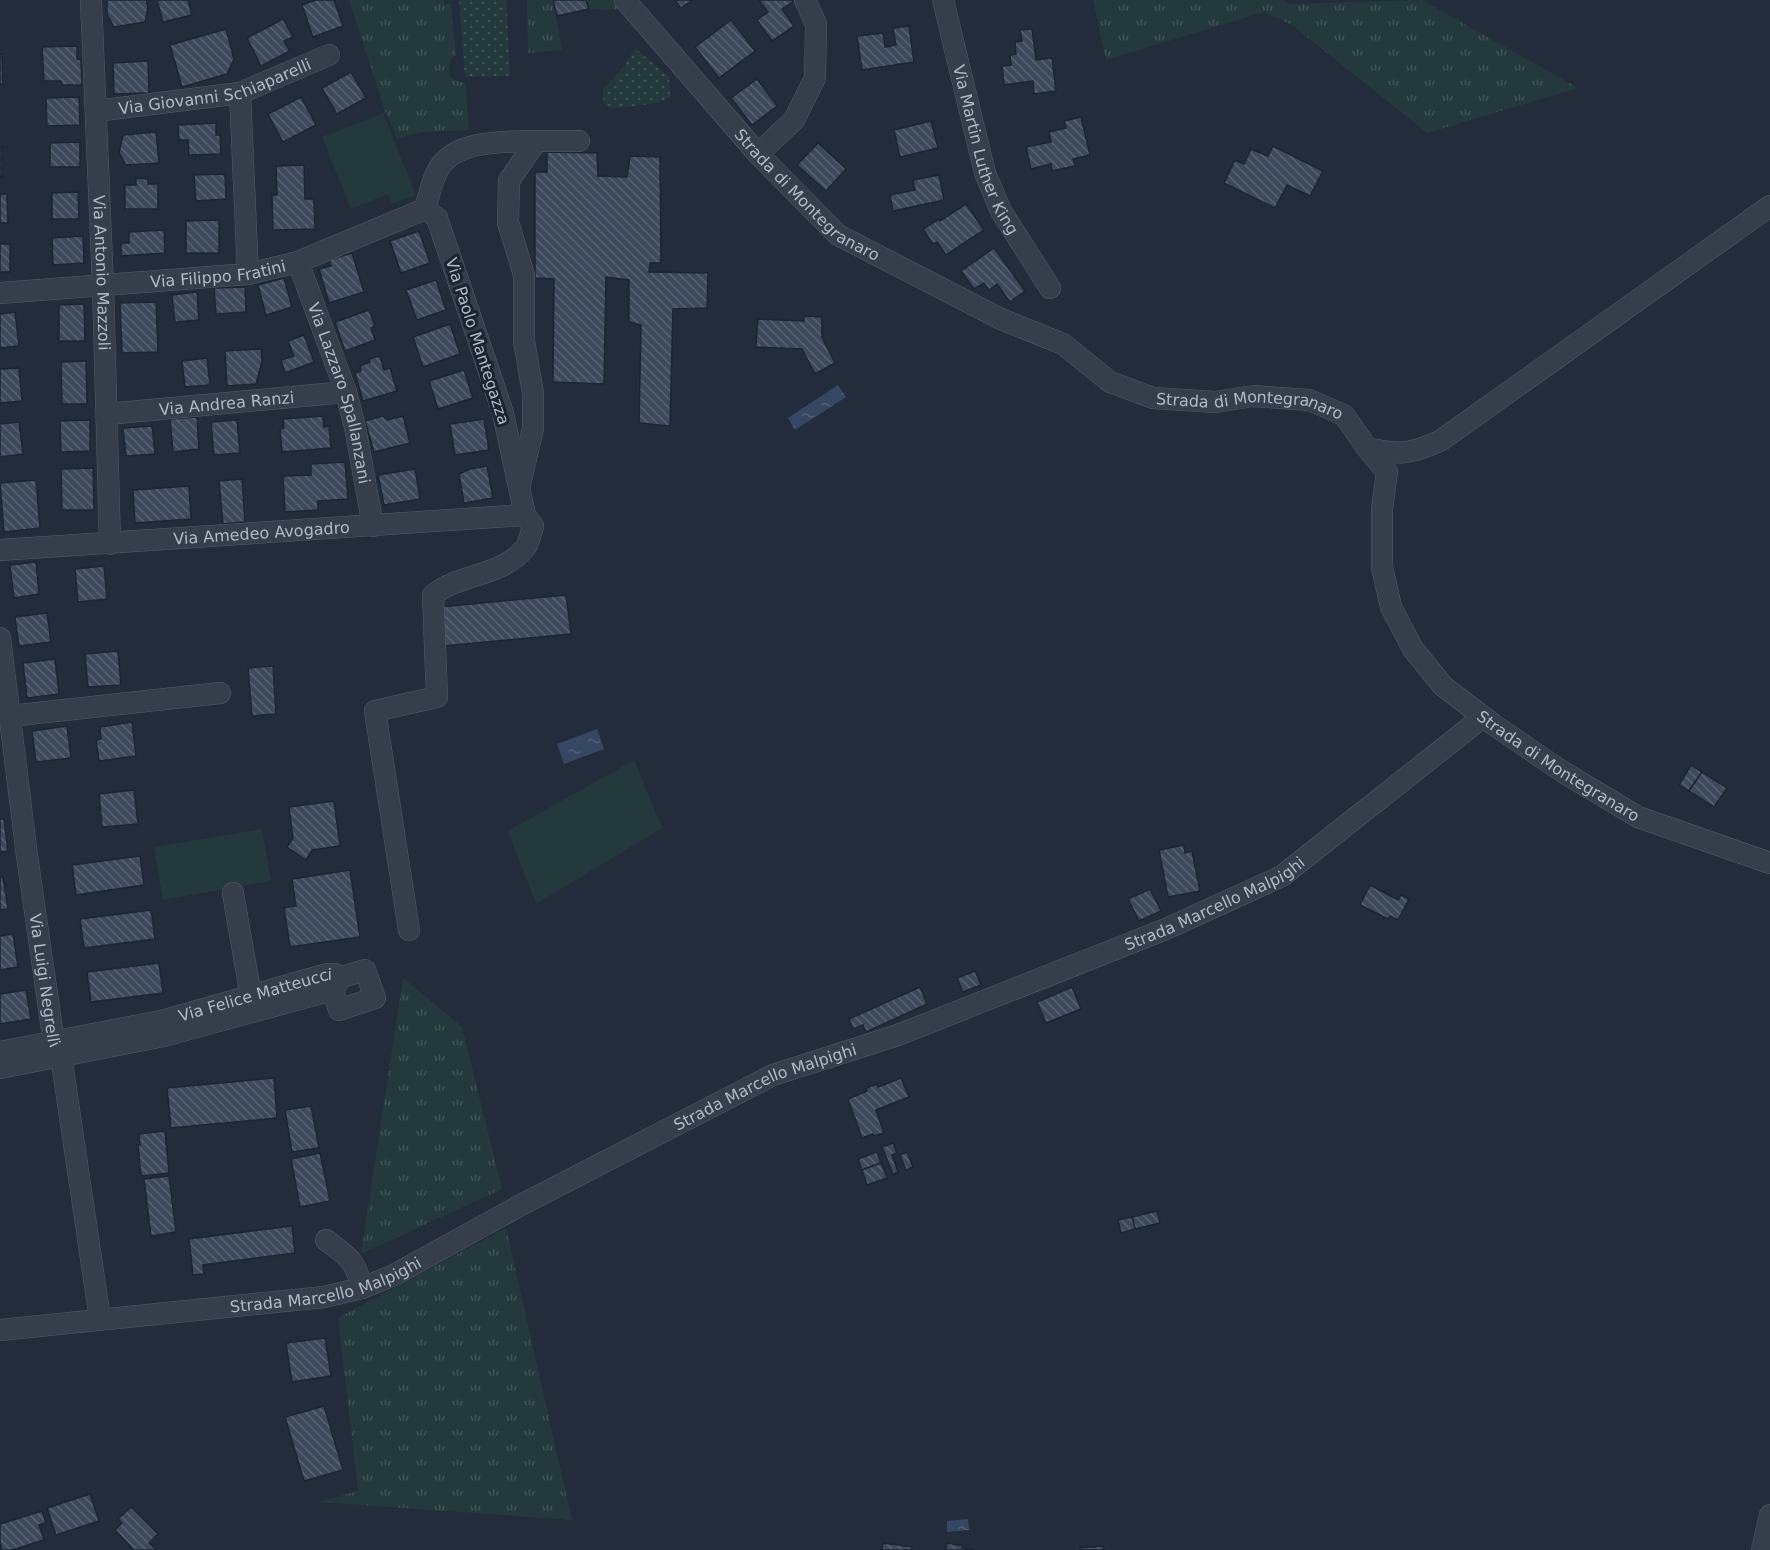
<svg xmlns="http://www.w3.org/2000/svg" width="1770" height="1550" font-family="'DejaVu Sans',sans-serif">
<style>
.grass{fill:url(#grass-tufts)}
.park{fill:#24393c}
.garden{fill:url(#garden-dots)}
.water{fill:url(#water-ripples)}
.building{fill:url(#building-back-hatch);stroke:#1d2532;stroke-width:1.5}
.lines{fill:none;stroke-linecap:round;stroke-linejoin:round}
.minor-casing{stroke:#545c69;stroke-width:22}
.minor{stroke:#363e4c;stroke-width:21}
.labels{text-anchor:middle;stroke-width:6;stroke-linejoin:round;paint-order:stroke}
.street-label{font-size:16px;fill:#b1b9c7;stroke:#1b2330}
</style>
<defs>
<pattern id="grass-tufts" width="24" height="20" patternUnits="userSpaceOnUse" patternTransform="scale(1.5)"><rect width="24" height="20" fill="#24393c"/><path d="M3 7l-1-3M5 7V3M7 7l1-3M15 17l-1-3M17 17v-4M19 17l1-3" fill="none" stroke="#415457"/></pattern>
<pattern id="garden-dots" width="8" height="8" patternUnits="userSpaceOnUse" patternTransform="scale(1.5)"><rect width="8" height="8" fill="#24393c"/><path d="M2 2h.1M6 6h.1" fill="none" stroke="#415457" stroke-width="1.8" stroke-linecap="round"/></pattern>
<pattern id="water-ripples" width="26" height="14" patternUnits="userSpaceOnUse" patternTransform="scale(1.5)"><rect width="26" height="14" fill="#364763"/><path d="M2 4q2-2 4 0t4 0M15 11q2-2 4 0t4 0" fill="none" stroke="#515f78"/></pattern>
<pattern id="building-back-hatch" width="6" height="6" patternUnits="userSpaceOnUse" patternTransform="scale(1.5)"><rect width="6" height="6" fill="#3e4a5b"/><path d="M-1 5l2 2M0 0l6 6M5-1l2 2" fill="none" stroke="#586271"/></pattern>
</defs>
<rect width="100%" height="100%" fill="#222c3b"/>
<!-- grass -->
<g class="grass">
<polygon points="349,0 444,0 444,4 451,4 456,54 450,61 449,75 454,80 465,83 469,130 423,132 397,138 385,111"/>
<polygon points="527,0 553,0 562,50 528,53"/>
<polygon points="586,0 617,0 622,6 614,10 589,9"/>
<polygon points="1093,0 1283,0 1288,4 1422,0 1578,88 1427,133 1292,25 1264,12 1106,60"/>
<polygon points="403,978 462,1027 502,1189 361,1254"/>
<polygon points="506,1228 572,1520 317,1502 358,1491 338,1318"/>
</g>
<!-- park -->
<g class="park">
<polygon points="383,113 416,195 392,204 388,194 351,209 322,137"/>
<polygon points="634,760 662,828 536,904 508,831"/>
<polygon points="262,829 271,881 163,900 154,847"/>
</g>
<!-- garden -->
<g class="garden">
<polygon points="459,0 506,0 510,76 465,77"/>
<polygon points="635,48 669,77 671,97 658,103 610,109 603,101 603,89 624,67"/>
</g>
<!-- water -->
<g class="water">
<polygon points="838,385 846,397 795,430 788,418"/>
<polygon points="597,729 604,749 564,764 557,744"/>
<polygon points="968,1519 969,1530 947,1532 947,1521"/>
</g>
<!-- building -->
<g class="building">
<polygon points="107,0 146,0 148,7 145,22 114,27 107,14"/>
<polygon points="157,0 188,0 192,15 163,22"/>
<polygon points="316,0 334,0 343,26 313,37 302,5"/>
<polygon points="553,0 586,0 589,9 557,16"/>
<polygon points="675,0 693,0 681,8"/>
<polygon points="759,0 792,0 793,2 782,9 794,26 772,41 757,20 768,12"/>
<polygon points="283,19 293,37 284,41 290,51 261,66 247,38"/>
<polygon points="731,20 755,51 719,78 695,47"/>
<polygon points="909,26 914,62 862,70 857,36 883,33 885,47 896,45 893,28"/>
<polygon points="226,29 234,59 227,74 182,87 170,45"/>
<polygon points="1032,29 1036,60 1052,58 1056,91 1034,94 1033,81 1004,85 1002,66 1011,65 1010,55 1016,54 1015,42 1022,41 1020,30"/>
<polygon points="77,46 77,59 81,60 82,85 62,85 61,81 44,81 42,47"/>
<polygon points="0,54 2,54 3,84 0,84"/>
<polygon points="148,61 149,93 114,94 113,63"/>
<polygon points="351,72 366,98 337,114 322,88"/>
<polygon points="757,79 777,106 752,125 731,98"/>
<polygon points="79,97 80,125 47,126 46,98"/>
<polygon points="301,97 316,125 283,142 268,114"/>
<polygon points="1081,117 1090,155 1073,159 1075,166 1052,171 1051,164 1031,169 1026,147 1051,142 1049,132 1066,128 1064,121"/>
<polygon points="931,121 938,148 900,157 894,130"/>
<polygon points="216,123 216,135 220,135 221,154 189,155 188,140 179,140 178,125"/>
<polygon points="156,132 159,163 126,165 119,153 123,135"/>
<polygon points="80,142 80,167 50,167 50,143"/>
<polygon points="818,143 846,169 826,191 797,165"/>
<polygon points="1273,146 1323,171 1310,196 1287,185 1275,208 1224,183 1235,160 1244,164 1251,149 1268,156"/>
<rect x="0" y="147" width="2" height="30"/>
<polygon points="547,152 597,153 598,176 627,177 630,156 660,157 661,263 650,263 649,272 708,273 707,308 673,309 670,426 639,423 641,325 629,322 629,280 606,277 604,384 553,382 554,279 535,278 535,172 547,172"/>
<polygon points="304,165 305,199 314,199 315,229 273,230 272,195 277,195 276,166"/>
<polygon points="225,174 226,199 196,201 194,175"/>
<polygon points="939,175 944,200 893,211 890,195 915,190 913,180"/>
<polygon points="136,178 148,179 148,184 158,184 158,209 125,209 125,185 136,185"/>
<polygon points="78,192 79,219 52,219 52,193"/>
<polygon points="0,194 7,194 8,223 0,223"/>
<polygon points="966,204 984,230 946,255 937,242 933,244 923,229 939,219 940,221"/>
<polygon points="219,220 219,253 186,253 186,221"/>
<polygon points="164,230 165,253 121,256 121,243 129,243 129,232"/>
<polygon points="419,231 430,263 401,273 390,241"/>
<polygon points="83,236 84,263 53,265 52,238"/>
<rect x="0" y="244" width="10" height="28"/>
<polygon points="994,248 1025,291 1010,302 997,284 989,290 984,283 974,289 961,271"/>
<polygon points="352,253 364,292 329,303 319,269 331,266 329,260"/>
<polygon points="284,278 292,307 266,315 258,285"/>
<polygon points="436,280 446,310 417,320 406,290"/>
<polygon points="245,287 246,312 216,314 214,288"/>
<polygon points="197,292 199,320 175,322 172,295"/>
<polygon points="156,302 158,352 122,353 120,303"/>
<polygon points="84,304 85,341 59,341 59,305"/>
<polygon points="369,310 375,326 371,328 375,340 345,351 335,322"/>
<polygon points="15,312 19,346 0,348 0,314"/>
<polygon points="804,316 822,317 822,337 835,363 815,374 802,349 756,347 758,319 804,321"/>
<polygon points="450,324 460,354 423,367 413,337"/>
<polygon points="304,335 314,362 285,373 281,360 294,356 288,341"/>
<polygon points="261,349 262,361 256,384 227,386 225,351"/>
<polygon points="380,356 384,370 390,368 397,391 363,401 355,373 361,371 360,366 370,362 369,359"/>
<polygon points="207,358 210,385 185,387 182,361"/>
<polygon points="86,361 87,404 62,404 61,362"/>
<polygon points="19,368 22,401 0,403 0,369"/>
<polygon points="464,370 473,398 438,409 429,381"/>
<polygon points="323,416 324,427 329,426 331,448 282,452 280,429 284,428 283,419"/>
<polygon points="383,416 387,420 403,416 410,443 374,452 365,421"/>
<polygon points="197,417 199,449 173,452 170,419"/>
<polygon points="484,419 489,450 455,455 450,424"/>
<polygon points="90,420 90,451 61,452 60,421"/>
<polygon points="237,420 240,453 214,455 211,422"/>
<polygon points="19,422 23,454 0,457 0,424"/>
<polygon points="152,426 155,454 126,456 123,428"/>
<polygon points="345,462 348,499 318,501 318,510 285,512 283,476 311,475 311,464"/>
<polygon points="487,466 493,498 464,503 459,474 470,469"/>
<polygon points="93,468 94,510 62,510 61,469"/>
<polygon points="415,469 420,499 384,505 378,475"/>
<polygon points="242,479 245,522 223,524 219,481"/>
<polygon points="36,480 40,528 4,532 0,483"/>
<polygon points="189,486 191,519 135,523 133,490"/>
<polygon points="36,562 39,594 14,598 10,565"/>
<polygon points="104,566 107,599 78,602 75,569"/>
<polygon points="566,595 571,634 443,646 440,607"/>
<polygon points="47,613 51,642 19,646 15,617"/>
<polygon points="118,651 121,685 88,687 85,654"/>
<polygon points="55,659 59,694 27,698 23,663"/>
<polygon points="273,666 276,714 252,716 248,668"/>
<polygon points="132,722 136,756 99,761 96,740 101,739 100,727"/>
<polygon points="67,726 71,758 36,762 32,731"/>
<polygon points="1691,765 1702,772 1689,791 1679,785"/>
<polygon points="1702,772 1727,788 1714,807 1689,791"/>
<polygon points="134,790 138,824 102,827 99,794"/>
<polygon points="334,801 340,846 312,850 306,860 287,847 293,838 289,807"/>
<polygon points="0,819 4,819 8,851 0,852"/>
<polygon points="1184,845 1185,853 1192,851 1200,891 1168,897 1159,850"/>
<polygon points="140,856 144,885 76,895 72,865"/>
<polygon points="350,870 360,937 290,947 284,908 296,906 292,879"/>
<polygon points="0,877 3,877 8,909 0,910"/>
<polygon points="1370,885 1398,900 1401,895 1409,899 1398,920 1390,916 1388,919 1360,905"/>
<polygon points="1150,889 1161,911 1139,921 1128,899"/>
<polygon points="151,910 155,939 84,948 80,919"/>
<polygon points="13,934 18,967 0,970 0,936"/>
<polygon points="159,963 163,993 91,1002 87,972"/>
<polygon points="975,971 981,985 963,992 957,978"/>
<polygon points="920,987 927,1004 866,1032 863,1025 853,1029 849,1019"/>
<polygon points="1072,987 1081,1009 1046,1023 1037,1002"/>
<polygon points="26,990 31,1019 0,1024 0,994"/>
<polygon points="274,1078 277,1118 171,1128 167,1088"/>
<polygon points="901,1078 909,1097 876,1110 884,1133 874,1136 873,1134 862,1138 848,1099 867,1091 866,1088 877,1084 878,1087"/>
<polygon points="311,1106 319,1148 292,1152 285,1110"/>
<polygon points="165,1131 169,1173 141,1176 138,1145 140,1145 139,1134"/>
<polygon points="893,1143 897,1153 892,1155 898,1172 893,1174 882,1147"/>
<polygon points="877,1152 881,1163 862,1170 858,1159"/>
<polygon points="907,1152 913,1167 906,1170 900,1155"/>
<polygon points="320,1153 330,1201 300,1207 291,1159"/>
<polygon points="881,1163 887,1178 867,1185 862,1170"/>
<polygon points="169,1176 176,1232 151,1236 144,1179"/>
<polygon points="1157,1211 1160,1223 1135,1229 1132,1217"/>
<polygon points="1132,1217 1135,1229 1121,1233 1118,1220"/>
<polygon points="292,1226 295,1253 203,1265 204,1274 193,1275 189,1239"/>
<polygon points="325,1338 331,1376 292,1382 286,1343"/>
<polygon points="324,1406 343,1470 304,1481 285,1417"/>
<polygon points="90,1494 99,1521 56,1535 47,1508"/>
<polygon points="131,1507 158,1534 149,1543 156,1550 134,1550 115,1530 122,1523 118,1519"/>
<polygon points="42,1511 46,1523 39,1525 44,1540 12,1550 2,1550 0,1542 0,1524"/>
<polygon points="883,1543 912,1547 911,1550 882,1550"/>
<polygon points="947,1543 963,1546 962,1548 974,1550 946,1550"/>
<polygon points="1103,1546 1104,1550 1080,1550 1080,1548"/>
</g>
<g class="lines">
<!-- minor casing -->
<g class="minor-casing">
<g id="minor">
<path id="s1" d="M91,0L103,286L110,544"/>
<path id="s2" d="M625,0L758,154L838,235L1001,319L1063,344L1110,382L1153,398L1215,402L1254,396L1309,400L1344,415L1367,448L1387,472L1382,509V567L1391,607L1413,649L1443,686L1494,725L1563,772L1638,817L1770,863"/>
<path id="s3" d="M943,0L985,173L1001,211L1050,288"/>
<polyline points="240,93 248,274"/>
<path id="s4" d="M96,111L240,93L329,55"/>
<polyline points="758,154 794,120 815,78 816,24 805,0"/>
<path d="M425,209C429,196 432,179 439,168C457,139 507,142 536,141"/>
<path id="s5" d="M298,262L346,392L355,427L373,526"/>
<path id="s6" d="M0,293L248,274L298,262L425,209"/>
<path id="s7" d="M107,414L346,392"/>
<path d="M1367,448C1400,455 1408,455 1440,441L1770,206"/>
<polyline points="520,484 533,429 533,393 524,341 524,275 508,222 509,181 536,141 579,141"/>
<path id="s8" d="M0,550L525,515"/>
<path id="s9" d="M0,638L27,856L52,1029L54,1042L61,1056L100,1319"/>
<polyline points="10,716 220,693"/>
<polyline points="233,893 251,997"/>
<path d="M409,930L375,711L437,697L433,595C460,573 502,577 525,548C529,543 531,533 533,526L525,515L503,413L437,218L425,209"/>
<polyline points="333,990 339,1010 375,998 365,970 339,978"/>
<path id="s10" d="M0,1052L161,1021L327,974H335L339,978L337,984L333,990L164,1036L0,1068"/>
<path d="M326,1240C349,1258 355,1259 362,1288"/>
<path id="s11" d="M0,1330L324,1297L362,1288L394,1275L519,1206L773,1075L898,1035L1166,929L1282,876L1483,717"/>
<polyline points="1762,1550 1770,1515"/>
</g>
</g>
<!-- minor -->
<use href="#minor" class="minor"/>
</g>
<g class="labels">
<!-- street labels -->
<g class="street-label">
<text dy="6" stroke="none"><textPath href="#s4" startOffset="122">Via Giovanni Schiaparelli</textPath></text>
<text dy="6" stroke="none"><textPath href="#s3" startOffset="156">Via Martin Luther King</textPath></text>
<text dy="6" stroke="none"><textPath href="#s2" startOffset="268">Strada di Montegranaro</textPath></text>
<text dy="6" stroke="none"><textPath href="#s1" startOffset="273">Via Antonio Mazzoli</textPath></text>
<text dy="6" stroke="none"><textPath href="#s6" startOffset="219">Via Filippo Fratini</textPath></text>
<text transform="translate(478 341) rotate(72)" y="6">Via Paolo Mantegazza</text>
<text dy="6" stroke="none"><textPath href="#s5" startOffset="138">Via Lazzaro Spallanzani</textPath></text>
<text dy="6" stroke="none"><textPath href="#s7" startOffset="120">Via Andrea Ranzi</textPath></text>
<text dy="6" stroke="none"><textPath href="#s2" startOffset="772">Strada di Montegranaro</textPath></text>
<text dy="6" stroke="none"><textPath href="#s8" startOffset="262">Via Amedeo Avogadro</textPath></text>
<text dy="6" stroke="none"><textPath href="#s2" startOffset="1312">Strada di Montegranaro</textPath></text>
<text dy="6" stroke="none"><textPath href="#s11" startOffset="1302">Strada Marcello Malpighi</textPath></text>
<text dy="6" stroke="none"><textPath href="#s9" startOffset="345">Via Luigi Negrelli</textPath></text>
<text dy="6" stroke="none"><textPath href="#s10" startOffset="262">Via Felice Matteucci</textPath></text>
<text dy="6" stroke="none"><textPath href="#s11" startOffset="816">Strada Marcello Malpighi</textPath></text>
<text dy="6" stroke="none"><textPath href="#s11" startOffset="330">Strada Marcello Malpighi</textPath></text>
</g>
</g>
</svg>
